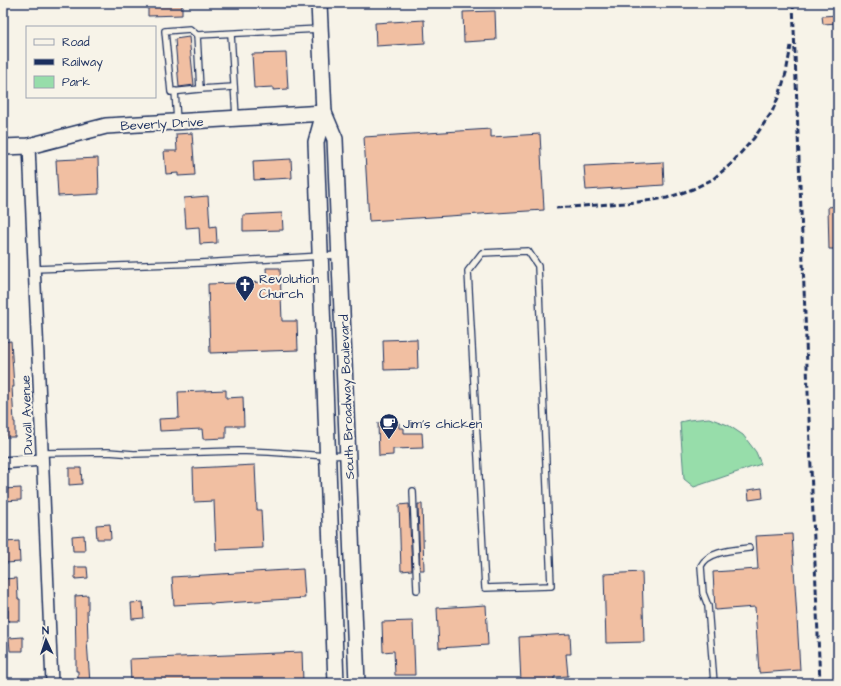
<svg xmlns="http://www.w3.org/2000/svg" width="841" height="686" font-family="'Architects Daughter',sans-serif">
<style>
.green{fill:#97ddaa;stroke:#598684}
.building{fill:#f1bfa2;stroke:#1b2f5e}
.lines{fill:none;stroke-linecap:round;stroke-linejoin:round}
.lane-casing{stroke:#1b2f5e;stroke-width:8}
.street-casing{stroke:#1b2f5e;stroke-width:14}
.secondary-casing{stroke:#1b2f5e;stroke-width:18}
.lane{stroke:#f7f3e8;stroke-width:5.5}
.street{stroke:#f7f3e8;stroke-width:11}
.secondary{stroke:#f7f3e8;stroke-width:15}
.rail{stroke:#1b2f5e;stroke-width:3;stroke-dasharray:6 3;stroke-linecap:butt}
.labels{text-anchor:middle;stroke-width:4;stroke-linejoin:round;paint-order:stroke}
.street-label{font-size:13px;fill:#1b2f5e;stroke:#f7f3e8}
.poi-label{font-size:13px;fill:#1b2f5e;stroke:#f7f3e8;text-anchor:start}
</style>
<rect width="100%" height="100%" fill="#f7f3e8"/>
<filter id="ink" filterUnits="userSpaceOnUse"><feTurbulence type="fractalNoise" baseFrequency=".025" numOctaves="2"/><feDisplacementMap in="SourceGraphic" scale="8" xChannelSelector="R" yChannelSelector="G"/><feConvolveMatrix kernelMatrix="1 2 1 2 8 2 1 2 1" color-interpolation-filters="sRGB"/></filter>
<g filter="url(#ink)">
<!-- green -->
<polygon class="green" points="709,418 728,425 743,435 756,452 761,464 694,487 684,479 680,422 689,420"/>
<!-- building -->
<g class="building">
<polygon points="148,3 182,3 182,15 148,16"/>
<polygon points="495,11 496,40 464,42 463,12"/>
<polygon points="838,15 838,23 823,24 822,16"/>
<polygon points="424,20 425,43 376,46 375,23"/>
<polygon points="189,37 194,85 179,87 175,39"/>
<polygon points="286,53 288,89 273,90 273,87 254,88 252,54"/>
<polygon points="491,129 491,137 540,134 544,210 369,221 364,137"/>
<polygon points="192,133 195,175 178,176 178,173 166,174 164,151 177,151 176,134"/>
<polygon points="98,158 99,194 58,196 56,160"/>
<polygon points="291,159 292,178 254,180 253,161"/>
<polygon points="663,162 664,185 586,190 584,166"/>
<polygon points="208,196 210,227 216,226 217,243 200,244 199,227 186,228 184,198"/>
<polygon points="838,206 838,249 829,249 828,207"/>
<polygon points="282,213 283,230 243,231 243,215"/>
<polygon points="266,268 280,268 282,321 297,321 298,350 210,353 208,284 267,282"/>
<polygon points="417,339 418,369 384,370 383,340"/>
<polygon points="11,341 14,387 12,387 14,422 15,422 15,437 3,437 3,342"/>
<polygon points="226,390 226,398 243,397 244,426 226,426 226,438 203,439 202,429 160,431 159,419 179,418 178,392"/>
<polygon points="378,423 399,423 399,428 404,428 404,433 422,433 423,448 393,449 393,455 379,456"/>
<polygon points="255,465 257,510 261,510 263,548 216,550 214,501 194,502 193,468"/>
<polygon points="69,468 81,468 82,484 69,485"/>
<polygon points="21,488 21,500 3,501 3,489"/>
<polygon points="762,488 763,498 749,500 748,490"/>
<polygon points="409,504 412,570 401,571 399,505"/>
<polygon points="418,504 422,504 424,570 420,570"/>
<polygon points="110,524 111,539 97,539 96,525"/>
<polygon points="792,534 800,670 759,673 755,607 715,610 713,572 758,569 756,536"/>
<polygon points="84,535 85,551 73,551 72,536"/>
<polygon points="19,541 20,562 6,563 5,542"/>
<polygon points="75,567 87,567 88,578 75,579"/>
<polygon points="303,569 305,598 210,604 210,603 174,605 172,577"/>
<polygon points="642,572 644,642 606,643 604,574"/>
<polygon points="17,578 18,599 20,599 20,621 8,621 8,610 3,611 3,600 5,600 4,579"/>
<polygon points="88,595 88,609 87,610 88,641 87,641 90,683 78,683 78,671 76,671 76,656 75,596"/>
<polygon points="143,602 144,618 132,619 131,603"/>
<polygon points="486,605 488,645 439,648 437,608"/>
<polygon points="413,621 415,675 395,675 394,651 383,652 382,622"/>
<polygon points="570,634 571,654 566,654 568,676 554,677 554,683 521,683 519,637"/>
<polygon points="23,637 23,651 10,651 9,638"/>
<polygon points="302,652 303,682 282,683 131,683 130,659"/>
</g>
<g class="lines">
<!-- lane casing -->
<g class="lane-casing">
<g id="lane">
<polyline points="231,34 236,117"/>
<polyline points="197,35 190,29 165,31 171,92 200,89"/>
<polyline points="234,87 200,89 197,35 320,29"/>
<polyline points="175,91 177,121"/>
<polygon points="528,251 538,266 551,586 485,588 468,271 482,253"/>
<polyline points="34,269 200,263 339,255"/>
<polyline points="42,453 108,452 134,454 238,451 269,452 327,456 347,455"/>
<polyline points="413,491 417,590"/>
<path d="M714,683L708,606L703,593L701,566C708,551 735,550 749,548"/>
</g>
</g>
<!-- street casing -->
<g class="street-casing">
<g id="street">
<polyline points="29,146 52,683"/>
<polyline points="3,463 42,460"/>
</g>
</g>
<!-- secondary casing -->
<g class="secondary-casing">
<g id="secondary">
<polyline points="319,3 324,113 316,142 336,683"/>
<polyline points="324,113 335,139 357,683"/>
<polyline points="3,147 29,146 106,126 324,113"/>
</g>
</g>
<!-- lane -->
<use href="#lane" class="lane"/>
<!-- street -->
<use href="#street" class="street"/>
<!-- secondary -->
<use href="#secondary" class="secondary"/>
<!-- rail -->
<g class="rail">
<polyline points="793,3 810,444 820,683"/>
<polyline points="556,208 638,202 667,198 693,189 713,179 731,164 754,138 772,112 780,93 786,73 791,46"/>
</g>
</g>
</g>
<!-- icons -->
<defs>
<g id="church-pin" transform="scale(1)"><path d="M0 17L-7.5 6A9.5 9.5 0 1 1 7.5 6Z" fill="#1b2f5e" stroke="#f7f3e8"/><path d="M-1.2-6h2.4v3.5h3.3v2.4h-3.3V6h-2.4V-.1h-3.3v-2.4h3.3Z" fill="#fff"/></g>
<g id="cafe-pin" transform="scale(1)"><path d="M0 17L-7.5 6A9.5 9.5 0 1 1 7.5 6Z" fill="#1b2f5e" stroke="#f7f3e8"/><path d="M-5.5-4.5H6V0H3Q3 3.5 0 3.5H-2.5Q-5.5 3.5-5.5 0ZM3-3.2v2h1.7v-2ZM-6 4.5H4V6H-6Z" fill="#fff"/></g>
</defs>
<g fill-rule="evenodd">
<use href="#church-pin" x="245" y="285"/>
<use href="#cafe-pin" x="389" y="423"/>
</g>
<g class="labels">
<!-- street labels -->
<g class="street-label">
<text transform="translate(162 123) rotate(-3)" y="5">Beverly Drive</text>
<text transform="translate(346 397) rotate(-92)" y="5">South Broadway Boulevard</text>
<text transform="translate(26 415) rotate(-92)" y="5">Duvall Avenue</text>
</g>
<!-- poi labels -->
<g class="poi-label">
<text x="259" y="283">Revolution<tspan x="259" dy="15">Church</tspan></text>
<text x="403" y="428">Jim's chicken</text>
</g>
</g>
<!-- margin -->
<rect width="841" height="686" fill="none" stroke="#f7f3e8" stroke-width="16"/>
<rect x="8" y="8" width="825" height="670" fill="none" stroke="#1b2f5e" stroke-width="1.5" filter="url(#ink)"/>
<!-- legend -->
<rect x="26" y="26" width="130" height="72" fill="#f7f3e8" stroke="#9fa5b1"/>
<rect x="34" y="39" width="20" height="6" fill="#f7f3e8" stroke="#9fa5b1"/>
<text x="62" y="46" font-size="12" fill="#1b2f5e">Road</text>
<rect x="34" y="59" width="20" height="6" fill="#1b2f5e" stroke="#9fa5b1"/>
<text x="62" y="66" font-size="12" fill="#1b2f5e">Railway</text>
<rect x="34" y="76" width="20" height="12" fill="#97ddaa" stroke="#9fa5b1"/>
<text x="62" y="86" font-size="12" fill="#1b2f5e">Park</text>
<!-- north arrow -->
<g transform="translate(46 640) rotate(357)" stroke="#f7f3e8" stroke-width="3" paint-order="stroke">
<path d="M0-3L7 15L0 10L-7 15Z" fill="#1b2f5e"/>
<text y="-6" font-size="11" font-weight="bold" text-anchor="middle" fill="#1b2f5e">N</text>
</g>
</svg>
